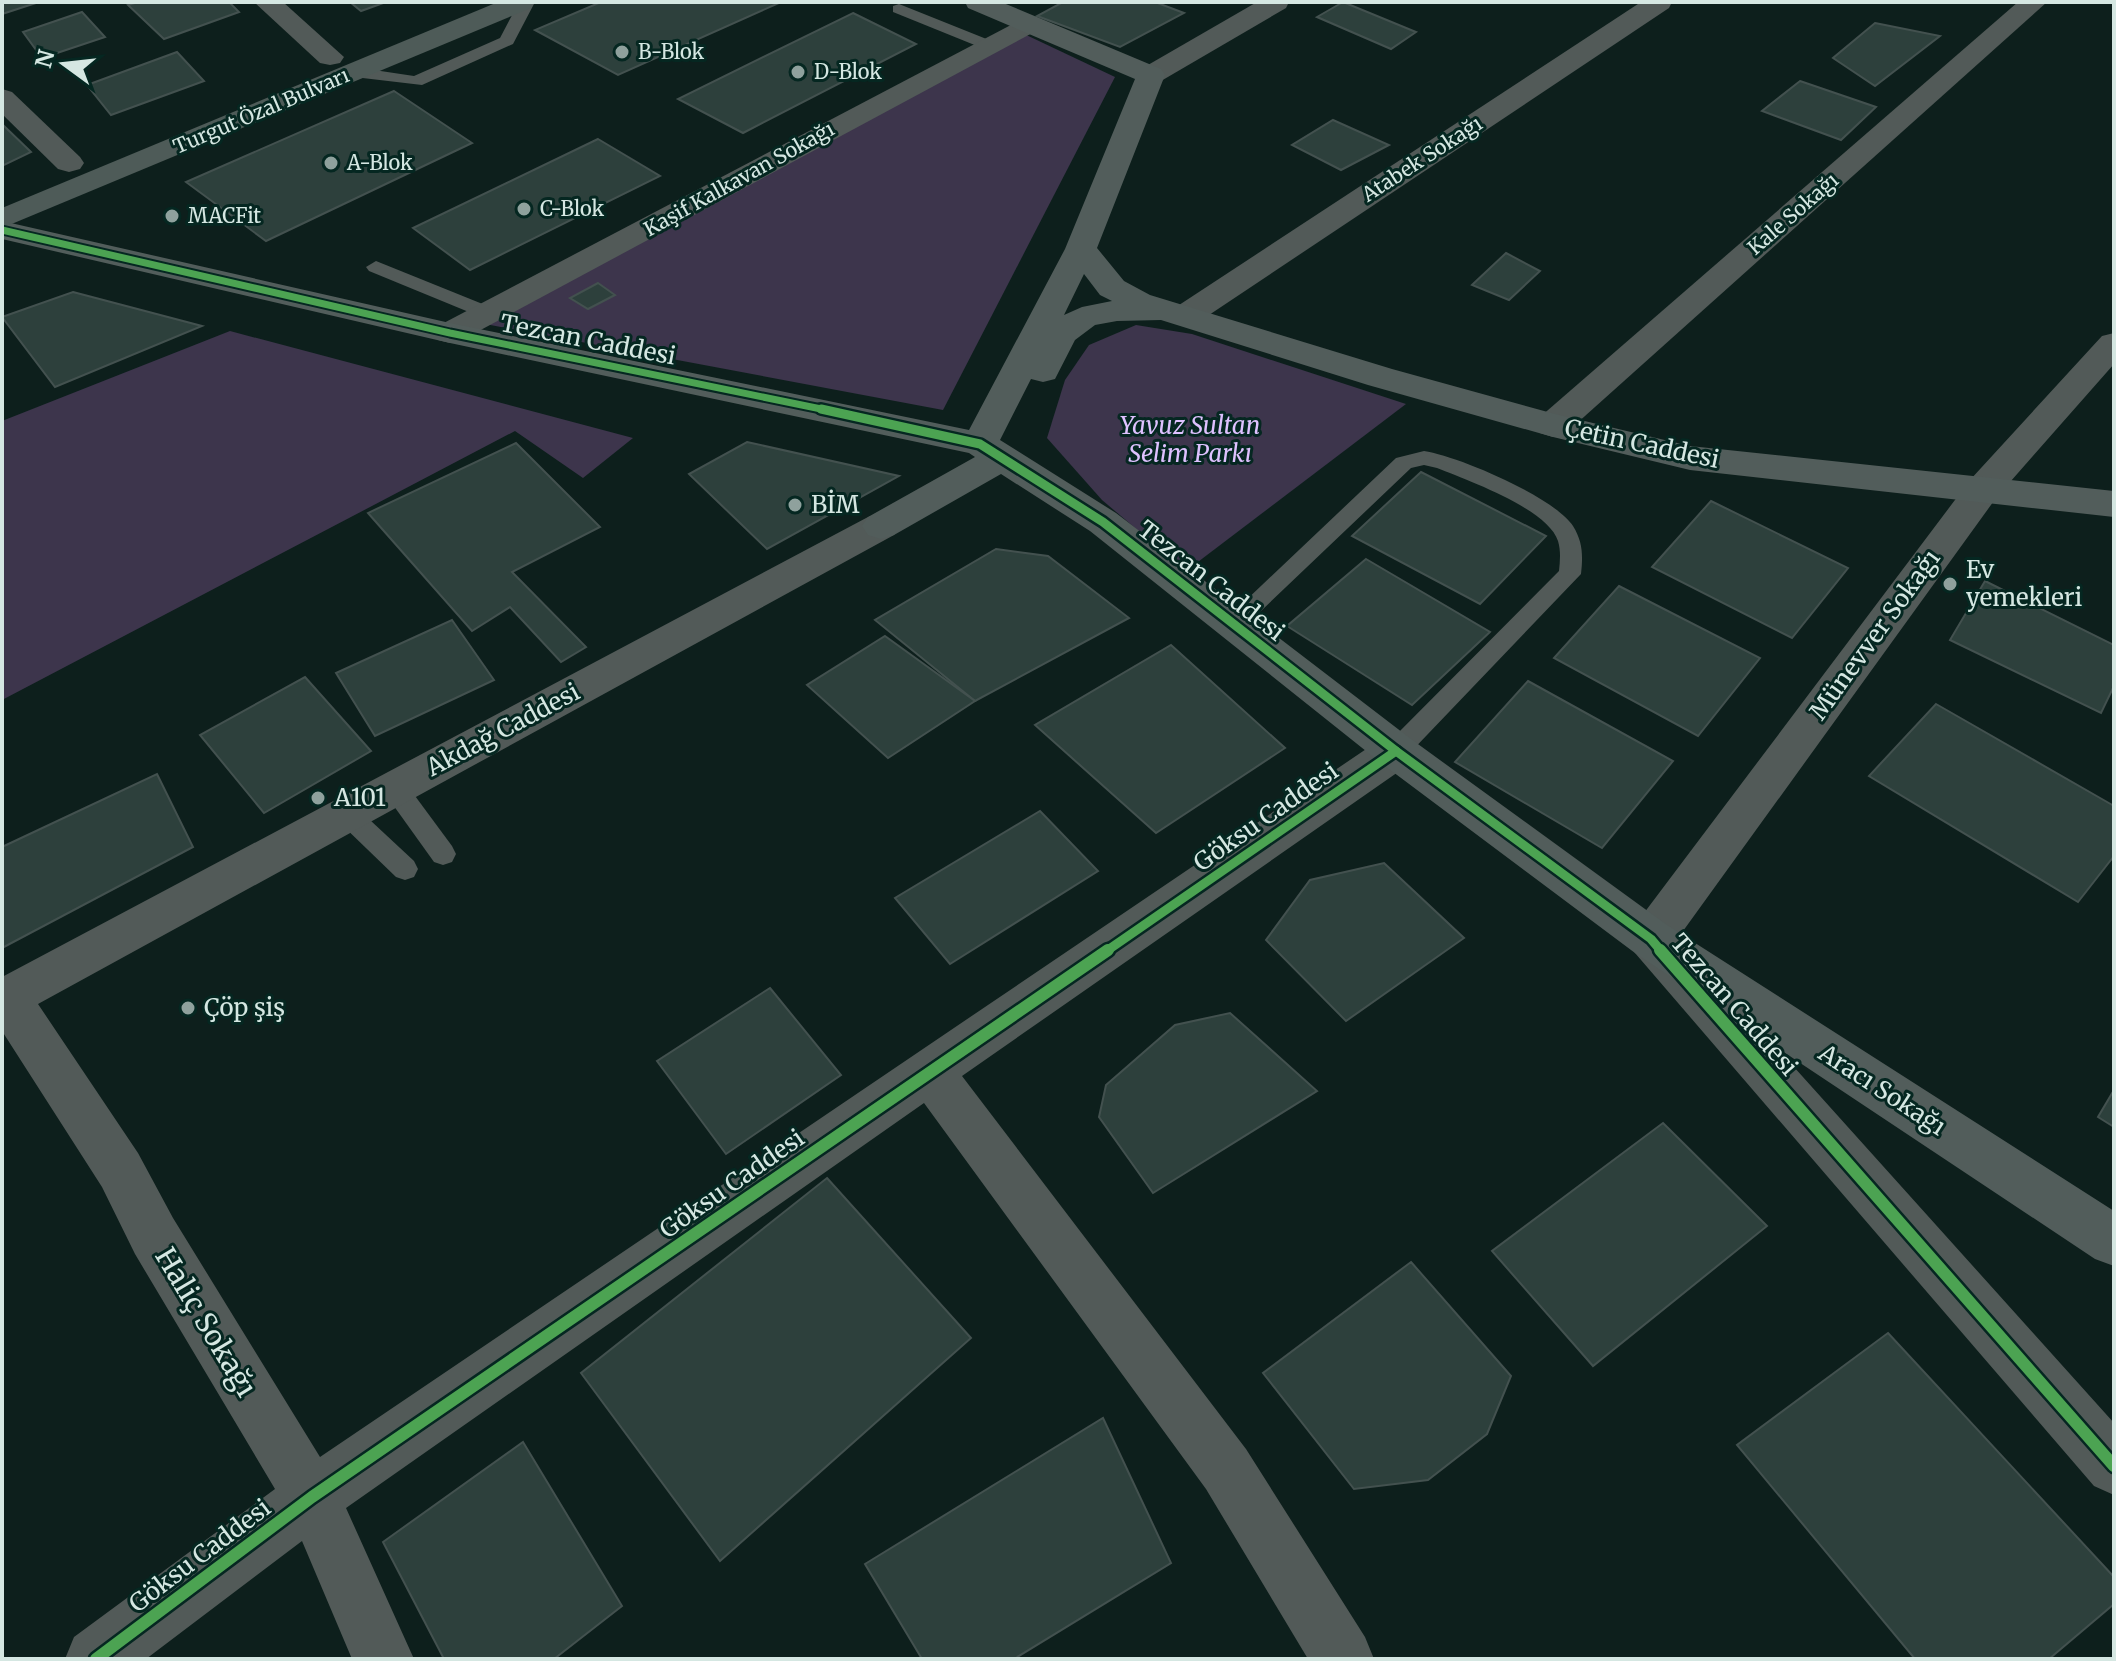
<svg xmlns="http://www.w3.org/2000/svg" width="2116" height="1661" font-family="Merriweather,serif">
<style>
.green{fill:#3d354c}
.building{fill:#2d403c;stroke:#43514f;stroke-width:2}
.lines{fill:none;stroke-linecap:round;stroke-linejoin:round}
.lane{fill:#525a58;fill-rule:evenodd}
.street{fill:#525a58;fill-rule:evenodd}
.secondary{fill:#525d5b;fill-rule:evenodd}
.primary{fill:#4e5b58;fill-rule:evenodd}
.cycleway-far2-casing{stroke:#052721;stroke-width:11}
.cycleway-far1-casing{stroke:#052721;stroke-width:14}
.cycleway-casing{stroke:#052721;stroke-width:17}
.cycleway-far2{stroke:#4ca352;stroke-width:7}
.cycleway-far1{stroke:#4ca352;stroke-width:9}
.cycleway{stroke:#4ca352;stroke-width:12}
.poi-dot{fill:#8fa19d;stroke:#052721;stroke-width:3}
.labels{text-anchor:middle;stroke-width:6;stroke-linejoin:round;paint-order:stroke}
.far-poi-label{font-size:20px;fill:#d5e7e2;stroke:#052721;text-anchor:start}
.far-street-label{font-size:20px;fill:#d5e7e2;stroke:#052721}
.street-label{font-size:24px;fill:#d5e7e2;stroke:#052721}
.park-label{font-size:24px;font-style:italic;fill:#dec1ff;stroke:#052721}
.poi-label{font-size:24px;fill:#d5e7e2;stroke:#052721;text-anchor:start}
.near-street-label{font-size:28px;fill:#d5e7e2;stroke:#052721}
</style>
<rect width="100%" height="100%" fill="#0d1f1c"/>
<!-- green -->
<g class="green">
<polygon points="1022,33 1115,77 943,410 480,323"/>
<polygon points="1136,325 1192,334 1406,404 1186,571 1102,500 1047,438 1065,380 1089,345"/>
<polygon points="230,331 633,438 583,478 515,431 2,700 2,421"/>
</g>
<!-- building -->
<g class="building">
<polygon points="2,2 39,2 2,14"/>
<polygon points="138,2 229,2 239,12 164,39 128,5"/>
<polygon points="350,2 386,2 361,11"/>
<polygon points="601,2 781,2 618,75 535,30"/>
<polygon points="1063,2 1155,2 1184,13 1120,47 1037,16"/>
<polygon points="1343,2 1416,32 1391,49 1317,17"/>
<polygon points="82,12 105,37 42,58 23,32"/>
<polygon points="853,13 916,44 743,133 678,99"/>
<polygon points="1875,23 1940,36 1875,86 1833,58"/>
<polygon points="177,52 204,81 111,115 87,85"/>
<polygon points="1800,81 1876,107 1841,140 1762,111"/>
<polygon points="394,91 472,143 266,241 186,182"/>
<polygon points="1333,120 1389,145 1341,170 1292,145"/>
<polygon points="2,124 31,152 2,166"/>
<polygon points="598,139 660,176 470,270 413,228"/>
<polygon points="1506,253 1540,271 1509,300 1472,285"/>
<polygon points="598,283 615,295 588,309 570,298"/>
<polygon points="73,292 202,326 55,387 2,317"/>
<polygon points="747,442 899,476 767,549 689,474"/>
<polygon points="516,443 600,527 512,572 586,647 561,662 510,607 472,631 368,513"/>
<polygon points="1421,472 1546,536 1480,604 1352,536"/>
<polygon points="1711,501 1848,568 1792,638 1652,567"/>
<polygon points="996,549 1048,556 1129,618 975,701 875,620"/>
<polygon points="1366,559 1490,632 1412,705 1287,626"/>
<polygon points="1985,581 2114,645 2114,686 2101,713 1950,640"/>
<polygon points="1619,586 1760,658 1698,736 1554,658"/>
<polygon points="452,620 494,680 375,736 336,673"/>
<polygon points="885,636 975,701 888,758 807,685"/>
<polygon points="1171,645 1285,748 1156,833 1035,725"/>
<polygon points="305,677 371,751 264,813 200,735"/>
<polygon points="1528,681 1673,761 1602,848 1455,762"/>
<polygon points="1936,704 2114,806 2114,856 2078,902 1869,776"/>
<polygon points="157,774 193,847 2,948 2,847"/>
<polygon points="1040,811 1098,871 950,964 895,898"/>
<polygon points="1384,863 1464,938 1346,1021 1266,940 1310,880"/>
<polygon points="770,988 841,1075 726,1154 657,1061"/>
<polygon points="1230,1013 1317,1091 1153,1193 1099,1117 1106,1085 1175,1025"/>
<polygon points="2114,1090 2114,1127 2098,1117"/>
<polygon points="1663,1123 1767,1226 1593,1366 1492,1251"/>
<polygon points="827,1178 971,1338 720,1561 581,1373"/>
<polygon points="1411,1262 1511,1376 1487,1434 1428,1480 1354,1489 1263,1373"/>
<polygon points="1888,1333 2114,1577 2114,1604 2049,1659 1915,1659 1737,1445"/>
<polygon points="1103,1418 1171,1563 1014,1659 922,1659 865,1564"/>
<polygon points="523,1442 622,1606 554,1659 444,1659 383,1542"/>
</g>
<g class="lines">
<!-- lane -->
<g class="lane">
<polygon points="519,2 535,2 513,44 422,85 354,77 346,72 354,67 414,76 500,38"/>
<polygon points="899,4 994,42 996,45 988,50 982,48 893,12 893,6"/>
<polygon points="376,261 495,309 498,313 488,319 481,317 369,271 366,267"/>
<path d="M1424,451C1458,456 1554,497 1573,526C1583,542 1583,556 1581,574L1405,758L1396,761L1387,758L1383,751L1387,744L1559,571C1560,561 1561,551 1558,541C1548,509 1467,480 1437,468L1424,465L1411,468L1241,630L1233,632L1225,630L1221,624L1396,458Z"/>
<polygon points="395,778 404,781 452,846 456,854 452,862 443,865 434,862 386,795 382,788 386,781"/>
<polygon points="347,804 356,807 414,861 418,869 414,877 405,880 396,877 338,821 334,814 338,807"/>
</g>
<!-- street -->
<g class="street">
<polygon points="254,2 283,2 344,57 340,63 330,65 320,63"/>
<polygon points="1257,2 1289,2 1286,8 1161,81 1151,84 1141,81 1137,75 1141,69"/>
<polygon points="1641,2 1672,2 1669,8 1197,323 1185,326 1173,323 1168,316 1173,309"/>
<polygon points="2018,2 2047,2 1566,433 1553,437 1540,433 1535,425 1540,417"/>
<polygon points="1028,16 1038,18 1042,24 1038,30 462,340 450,343 438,340 433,333 438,326"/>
<polygon points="2,89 12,92 80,157 84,163 80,169 69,172 58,169 2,114"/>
<polygon points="2114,333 2114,364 1996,498 1678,938 2114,1423 2114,1495 2094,1486 1635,953 1628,939 1635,925 1970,480 2102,336"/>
<polygon points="881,513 894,517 900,526 894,535 38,1004 138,1153 173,1218 320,1457 1381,739 1396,735 1411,739 1417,751 1411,763 962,1076 1246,1449 1365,1637 1374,1659 1308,1659 1206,1489 924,1103 346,1508 414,1659 352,1659 302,1541 146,1659 65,1659 74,1637 275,1489 135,1254 102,1187 2,1031 2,977 868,517"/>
</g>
<!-- secondary -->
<path class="secondary" d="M965,2H1001L1161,69L1165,75L1097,248L1124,281L1150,295L1392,369L1555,414L1690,446L2114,491V517L1690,470L1553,437L1368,385L1161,320L1117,321L1095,325L1075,340L1055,379L1043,382L1031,379L1000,440L1116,513L1411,739L1667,925L2114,1211V1266L2095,1259L1635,953L1381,763L1090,531L1001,474L894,535L881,539L868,535L862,526L868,517L975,457L969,453L450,343L2,239V221L450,323L969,430L1065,249L1135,79L968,8ZM1084,274L1100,295L1112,301L1082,307L1064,315Z"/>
<!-- primary -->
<polygon class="primary" points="498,2 534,2 531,8 2,228 2,208"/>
<!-- cycleway-far2 casing -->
<g class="cycleway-far2-casing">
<polyline id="cycleway-far2" points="2,230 450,333 831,411"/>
</g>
<!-- cycleway-far1 casing -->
<g class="cycleway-far1-casing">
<g id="cycleway-far1">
<polyline points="821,409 980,444 1103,522 1396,751 1651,939 1662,952"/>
<polyline points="1105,952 1396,751"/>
</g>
</g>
<!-- cycleway casing -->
<g class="cycleway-casing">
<g id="cycleway">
<polyline points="1660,950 2114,1466"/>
<polyline points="96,1659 312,1497 1108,950"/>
</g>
</g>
<!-- cycleway-far2 -->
<use href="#cycleway-far2" class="cycleway-far2"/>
<!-- cycleway-far1 -->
<use href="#cycleway-far1" class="cycleway-far1"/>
<!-- cycleway -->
<use href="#cycleway" class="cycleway"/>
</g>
<!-- markers -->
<g class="poi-dot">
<circle cx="622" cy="52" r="8"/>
<circle cx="798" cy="72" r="8"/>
<circle cx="331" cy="163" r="8"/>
<circle cx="524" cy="209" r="8"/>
<circle cx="172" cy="216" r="8"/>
<circle cx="795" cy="505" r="8"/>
<circle cx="1950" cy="584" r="8"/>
<circle cx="318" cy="798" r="8"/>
<circle cx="188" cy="1008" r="8"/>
</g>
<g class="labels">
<!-- far-poi labels -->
<g class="far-poi-label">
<text x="638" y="59">B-Blok</text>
<text x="814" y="79">D-Blok</text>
<text x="347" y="170">A-Blok</text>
<text x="540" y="216">C-Blok</text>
<text x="188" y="223">MACFit</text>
</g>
<!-- far-street labels -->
<g class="far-street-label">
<text transform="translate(261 111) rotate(-23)" y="7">Turgut Özal Bulvarı</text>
<text transform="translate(1422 159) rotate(-33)" y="7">Atabek Sokağı</text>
<text transform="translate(739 179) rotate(-29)" y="7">Kaşif Kalkavan Sokağı</text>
<text transform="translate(1793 214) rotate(-41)" y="7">Kale Sokağı</text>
</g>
<!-- street labels -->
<g class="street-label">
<text transform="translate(588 340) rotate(11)" y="8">Tezcan Caddesi</text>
<text transform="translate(1642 444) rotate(12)" y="8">Çetin Caddesi</text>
<text transform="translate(1211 581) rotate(38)" y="8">Tezcan Caddesi</text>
<text transform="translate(1875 635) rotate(-54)" y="8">Münevver Sokağı</text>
<text transform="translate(503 730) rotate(-28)" y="8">Akdağ Caddesi</text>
<text transform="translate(1266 817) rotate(-35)" y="8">Göksu Caddesi</text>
<text transform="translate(1734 1005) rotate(49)" y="8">Tezcan Caddesi</text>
<text transform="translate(1882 1090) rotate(33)" y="8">Aracı Sokağı</text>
<text transform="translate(732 1184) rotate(-35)" y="8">Göksu Caddesi</text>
<text transform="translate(200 1556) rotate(-37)" y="8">Göksu Caddesi</text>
</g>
<!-- park labels -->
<g class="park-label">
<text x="1190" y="434">Yavuz Sultan<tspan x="1190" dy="28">Selim Parkı</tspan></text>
</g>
<!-- poi labels -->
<g class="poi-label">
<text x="811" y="513">BİM</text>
<text x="1966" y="578">Ev<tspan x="1966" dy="28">yemekleri</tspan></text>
<text x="334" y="806">A101</text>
<text x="204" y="1016">Çöp şiş</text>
</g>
<!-- near-street labels -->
<g class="near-street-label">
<text transform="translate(206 1322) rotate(59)" y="10">Haliç Sokağı</text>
</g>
</g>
<!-- border -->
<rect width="2116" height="1661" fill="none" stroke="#d5e7e2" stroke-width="8"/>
<!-- north arrow -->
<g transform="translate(64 64) rotate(285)" stroke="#052721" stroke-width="6" paint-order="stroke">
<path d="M0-6L14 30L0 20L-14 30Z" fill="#d5e7e2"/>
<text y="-12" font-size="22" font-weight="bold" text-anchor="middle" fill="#d5e7e2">N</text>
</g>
</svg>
